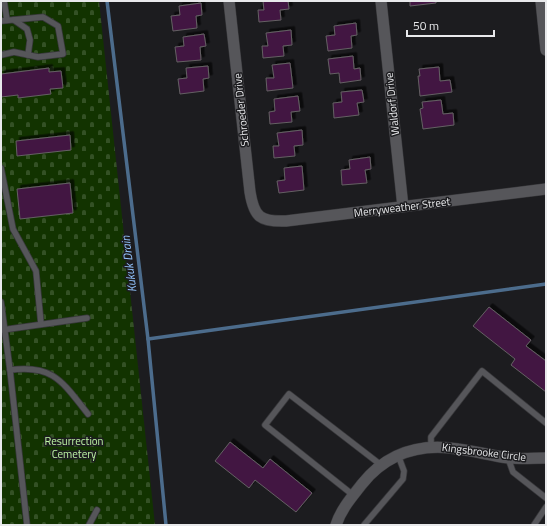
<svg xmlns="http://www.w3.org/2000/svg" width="547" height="526" font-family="'Titillium Web',sans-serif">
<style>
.cemetery{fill:url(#cemetery-stones)}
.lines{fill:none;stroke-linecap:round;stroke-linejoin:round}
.stream{stroke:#4c6c8c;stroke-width:3.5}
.building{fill:#431743;stroke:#646063;filter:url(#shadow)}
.service-casing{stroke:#38383b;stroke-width:7}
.minor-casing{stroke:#38383b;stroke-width:12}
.service{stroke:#56565a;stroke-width:5.5}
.minor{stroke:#56565a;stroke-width:11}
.labels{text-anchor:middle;stroke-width:3;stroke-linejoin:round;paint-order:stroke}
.street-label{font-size:11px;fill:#e8e9eb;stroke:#1c1c1f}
.park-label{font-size:11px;fill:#bff7a5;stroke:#1c1c1f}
.water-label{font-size:12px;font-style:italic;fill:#93c4fe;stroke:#1c1c1f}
</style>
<defs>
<pattern id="cemetery-stones" width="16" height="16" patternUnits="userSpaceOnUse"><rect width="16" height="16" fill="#123300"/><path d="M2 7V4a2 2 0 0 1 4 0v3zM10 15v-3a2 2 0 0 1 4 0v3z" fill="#345125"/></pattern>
<filter id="shadow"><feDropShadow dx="3.5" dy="-3.5" stdDeviation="0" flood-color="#0009"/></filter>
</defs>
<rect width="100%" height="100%" fill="#1c1c1f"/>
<!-- cemetery -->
<polygon class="cemetery" points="1,1 99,1 155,525 1,525"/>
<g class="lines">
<!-- stream -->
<g class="stream">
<polyline points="107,1 148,339 166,525"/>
<polyline points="148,339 546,284"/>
</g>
</g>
<!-- building -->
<g class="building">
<polygon points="263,1 288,1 289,9 280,10 281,20 259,22 258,10 264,10"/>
<polygon points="410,1 436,1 436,3 410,6"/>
<polygon points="201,3 202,15 196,16 197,28 173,31 171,16 180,15 179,6"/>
<polygon points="356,23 357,35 351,36 352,48 328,51 326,36 335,35 334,26"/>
<polygon points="291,30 292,45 283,46 284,56 263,58 262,46 268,46 266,33"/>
<polygon points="204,34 206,46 200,47 201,60 177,62 175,47 184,46 183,37"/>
<polygon points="353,56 354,69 360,68 361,80 340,83 339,73 330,74 328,59"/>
<polygon points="290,63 293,88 267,91 266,78 274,78 272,65"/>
<polygon points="208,66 209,78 203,79 204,91 180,94 178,79 187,78 186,68"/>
<polygon points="439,67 440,81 450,80 452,92 420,96 418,76 420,76 419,69"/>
<polygon points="49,68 49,72 61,71 63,88 50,89 51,94 18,98 18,95 1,97 1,74"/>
<polygon points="362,90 364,102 357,103 359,115 334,118 333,103 342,102 341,92"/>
<polygon points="298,96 300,111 291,112 292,122 270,124 269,112 275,111 274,99"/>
<polygon points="441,100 443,114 453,113 454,125 423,129 420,109 423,108 422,102"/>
<polygon points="302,130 303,145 294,146 295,156 274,158 273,146 279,146 277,133"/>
<polygon points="70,135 71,150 17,156 16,141"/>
<polygon points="370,157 371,169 365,170 367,183 342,185 341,170 350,169 349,160"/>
<polygon points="302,166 304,190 279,193 277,181 285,180 284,168"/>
<polygon points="70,183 73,213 20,219 17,189"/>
<polygon points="489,307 531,340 526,346 546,361 546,392 511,365 515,359 473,326"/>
<polygon points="230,442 263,468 270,459 312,493 296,512 255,480 249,488 215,461"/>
</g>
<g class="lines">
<!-- service casing -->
<g class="service-casing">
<g id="service">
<polyline points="4,1 7,20"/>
<polyline points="14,20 27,29 30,40 28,55"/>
<polyline points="1,21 43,17 58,26 63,54 38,57 14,52 1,55"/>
<polyline points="1,168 13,229 36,271 41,324"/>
<polyline points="1,302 10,370 27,525"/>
<polyline points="2,330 87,318"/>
<path d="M10,370C54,364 63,383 88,414"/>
<polyline points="431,446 431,437 482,371 546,423"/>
<polyline points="508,458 513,472 546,498"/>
<polyline points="353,495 265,425 289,394 381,465"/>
<polyline points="89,525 97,510"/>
<polyline points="364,525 403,479 404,471 398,455"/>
<polyline points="534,525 546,507"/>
</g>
</g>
<!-- minor casing -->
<g class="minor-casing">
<g id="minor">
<path d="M229,1L250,192C254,217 260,222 286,221L546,189"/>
<polyline points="381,1 403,207"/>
<polyline points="541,1 546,50"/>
<path d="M336,525C341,509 352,497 362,484C387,453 420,443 458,449C475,451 492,456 509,458C521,459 534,458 546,458"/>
</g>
</g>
<!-- service -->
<use href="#service" class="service"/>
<!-- minor -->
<use href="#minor" class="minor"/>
</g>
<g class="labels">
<!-- street labels -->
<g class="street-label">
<text transform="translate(392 104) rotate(-96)" y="4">Waldorf Drive</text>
<text transform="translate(241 110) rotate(-96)" y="4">Schroeder Drive</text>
<text transform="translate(402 207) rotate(-7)" y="4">Merryweather Street</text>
<text transform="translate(484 452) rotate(7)" y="4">Kingsbrooke Circle</text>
</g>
<!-- park labels -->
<g class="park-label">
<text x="74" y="445">Resurrection<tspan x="74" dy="13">Cemetery</tspan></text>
</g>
<!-- water labels -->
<g class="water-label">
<text transform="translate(129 264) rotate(-97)" y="4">Kukuk Drain</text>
</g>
</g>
<!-- border -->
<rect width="547" height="526" fill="none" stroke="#e8e9eb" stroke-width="4"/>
<!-- scale -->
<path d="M407 30v6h87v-6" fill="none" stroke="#e8e9eb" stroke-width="2"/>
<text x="413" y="30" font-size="12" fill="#e8e9eb" stroke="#1c1c1f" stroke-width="3" paint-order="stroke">50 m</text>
</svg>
